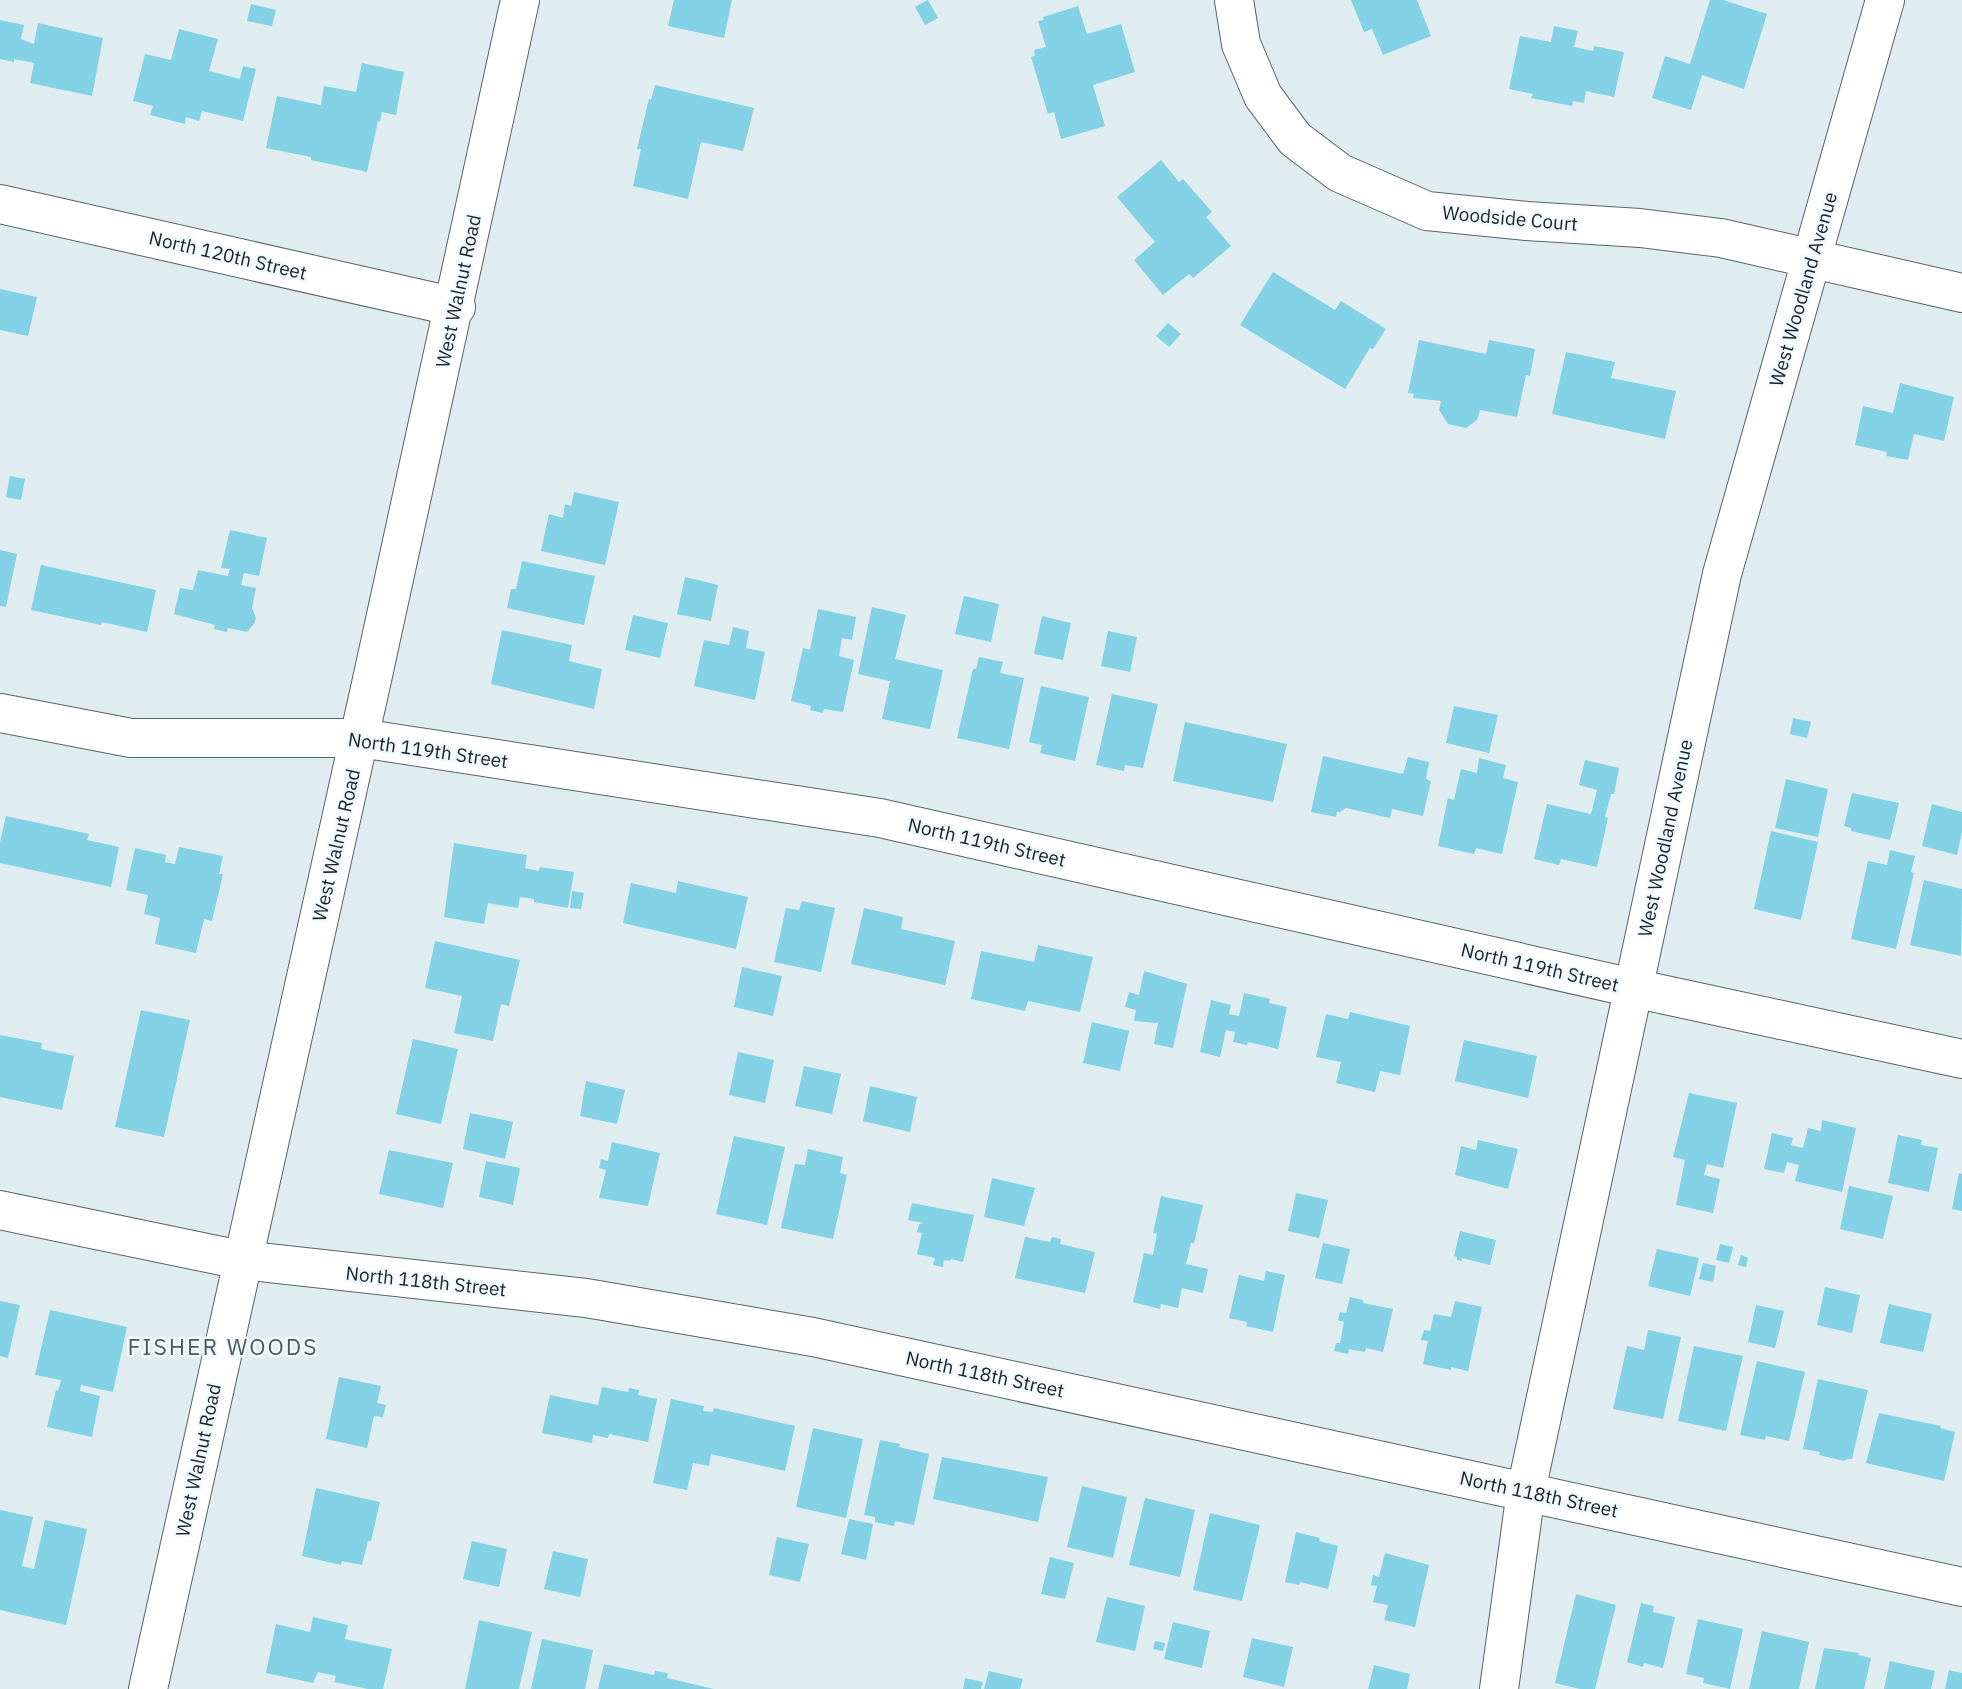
<svg xmlns="http://www.w3.org/2000/svg" width="1962" height="1689" font-family="'IBM Plex Sans',sans-serif">
<style>
.building{fill:#82d1e4}
.lines{fill:none;stroke-linecap:round;stroke-linejoin:round}
.street-casing{stroke:#586366;stroke-width:40}
.street{stroke:#fff;stroke-width:38}
.labels{text-anchor:middle;stroke-width:5;stroke-linejoin:round;paint-order:stroke}
.street-label{font-size:19px;fill:#1d2122;stroke:#eefafe}
.quarter-label{font-size:23px;letter-spacing:2px;fill:#4e595c;stroke:#eefafe}
</style>
<rect width="100%" height="100%" fill="#e0edf0"/>
<!-- building -->
<g class="building">
<polygon points="674,0 732,0 724,38 668,26"/>
<polygon points="928,0 938,18 925,25 915,7"/>
<polygon points="1351,0 1417,0 1431,36 1383,55 1372,29 1364,32"/>
<polygon points="1710,0 1723,0 1767,14 1744,89 1702,75 1691,110 1652,98 1665,56 1690,64"/>
<polygon points="251,4 276,10 272,26 247,21"/>
<polygon points="1078,6 1087,34 1121,24 1135,72 1093,85 1105,126 1061,139 1054,112 1048,114 1031,57 1035,56 1034,50 1046,47 1038,21 1044,20 1043,17"/>
<polygon points="0,20 24,25 21,39 34,44 38,23 103,38 92,96 30,83 34,63 14,59 14,62 0,59"/>
<polygon points="1554,26 1578,31 1574,47 1593,51 1594,46 1624,52 1614,97 1586,91 1584,103 1573,101 1572,106 1531,98 1533,94 1509,89 1520,36 1551,42"/>
<polygon points="179,29 218,39 209,71 240,79 243,66 256,69 243,121 202,111 199,121 186,117 185,124 150,115 153,106 133,101 145,54 171,60"/>
<polygon points="362,63 404,72 396,115 382,112 380,122 378,121 367,172 311,160 311,157 266,148 277,96 321,105 324,86 356,92"/>
<polygon points="655,85 754,108 743,151 701,142 688,199 633,186 641,149 637,149 649,99 651,100"/>
<polygon points="1161,160 1179,182 1183,179 1212,212 1206,217 1231,246 1193,278 1189,274 1163,295 1134,260 1155,242 1117,197"/>
<polygon points="1273,272 1335,310 1341,301 1386,329 1373,349 1370,348 1345,389 1240,325"/>
<polygon points="0,289 37,297 28,336 0,330"/>
<polygon points="1168,323 1181,334 1169,347 1156,336"/>
<polygon points="1419,340 1486,354 1489,340 1535,349 1530,376 1526,375 1517,417 1480,410 1477,420 1466,428 1448,424 1439,410 1441,401 1413,398 1414,394 1408,393"/>
<polygon points="1566,352 1615,362 1611,378 1676,391 1665,439 1552,414"/>
<polygon points="1900,383 1954,397 1944,441 1914,434 1908,460 1886,456 1887,452 1855,445 1863,406 1893,413"/>
<polygon points="10,476 25,479 21,500 6,497"/>
<polygon points="574,492 619,502 605,565 541,551 549,514 563,518 565,504 571,506"/>
<polygon points="230,530 267,538 259,576 244,573 241,585 256,588 252,608 256,618 254,624 247,632 228,628 227,632 214,629 215,625 174,614 180,588 193,590 198,570 228,576 230,569 221,568"/>
<polygon points="0,550 17,554 6,607 0,606"/>
<polygon points="522,561 595,576 584,625 507,608 511,589 516,589"/>
<polygon points="41,565 156,590 147,632 102,622 101,625 31,610"/>
<polygon points="685,577 718,585 711,621 677,614"/>
<polygon points="964,596 999,604 991,642 955,634"/>
<polygon points="872,607 906,615 895,659 943,670 930,729 882,719 890,681 858,674"/>
<polygon points="818,609 856,617 852,640 842,638 839,656 854,660 843,712 824,709 823,713 810,710 811,706 791,701 803,648 810,650"/>
<polygon points="633,615 668,623 660,658 625,650"/>
<polygon points="1042,616 1071,623 1063,660 1034,654"/>
<polygon points="733,627 749,631 746,648 765,652 755,700 694,686 704,640 729,645"/>
<polygon points="502,630 572,645 569,661 602,669 594,709 491,684"/>
<polygon points="1108,631 1137,637 1130,672 1101,666"/>
<polygon points="979,657 1003,662 1000,673 1024,678 1009,749 957,738 973,669 976,669"/>
<polygon points="1041,686 1089,697 1075,761 1040,753 1042,745 1029,742"/>
<polygon points="1112,694 1158,704 1143,768 1125,765 1124,771 1096,765"/>
<polygon points="1454,706 1498,715 1489,753 1446,743"/>
<polygon points="1793,718 1811,722 1807,738 1790,734"/>
<polygon points="1185,722 1287,744 1273,802 1173,781"/>
<polygon points="1323,756 1403,774 1408,757 1429,762 1426,779 1431,781 1423,816 1392,809 1390,818 1346,808 1340,812 1337,812 1336,817 1311,812"/>
<polygon points="1479,758 1506,765 1503,778 1518,782 1502,854 1476,848 1474,854 1438,846 1448,798 1454,800 1461,769 1477,773"/>
<polygon points="1585,760 1619,768 1614,794 1611,794 1605,817 1608,818 1597,867 1561,859 1559,865 1534,859 1547,804 1591,814 1597,790 1579,785"/>
<polygon points="1786,779 1828,789 1818,837 1775,828"/>
<polygon points="1852,793 1899,803 1890,840 1851,831 1851,828 1844,826"/>
<polygon points="1932,804 1962,812 1962,832 1957,855 1922,846"/>
<polygon points="6,816 89,834 87,840 119,847 111,887 0,863 0,842"/>
<polygon points="1771,831 1818,842 1801,920 1754,909"/>
<polygon points="454,843 527,855 525,868 539,871 540,867 574,872 568,908 534,902 534,899 520,897 518,908 488,903 484,924 444,917"/>
<polygon points="179,847 223,856 219,874 223,874 212,921 204,919 196,953 155,944 160,918 144,914 148,895 126,890 135,848 166,855 165,862 175,864"/>
<polygon points="1890,850 1915,856 1911,872 1914,873 1896,949 1851,939 1868,861 1887,865"/>
<polygon points="1924,880 1962,889 1961,956 1910,945"/>
<polygon points="678,881 748,897 736,949 623,923 631,883 676,893"/>
<polygon points="572,891 584,893 581,909 570,908"/>
<polygon points="802,901 835,908 821,972 774,962 786,908 799,910"/>
<polygon points="864,908 903,917 901,929 955,941 945,985 851,964"/>
<polygon points="435,941 520,960 509,1006 501,1004 493,1041 454,1033 462,996 425,988"/>
<polygon points="1038,945 1093,957 1080,1012 1028,1001 1025,1011 971,999 981,951 1034,962"/>
<polygon points="742,967 782,976 773,1016 734,1007"/>
<polygon points="1144,971 1187,984 1173,1048 1154,1044 1158,1023 1134,1021 1136,1010 1125,1007 1129,992 1139,995"/>
<polygon points="1244,993 1270,999 1269,1003 1287,1007 1278,1049 1248,1042 1247,1045 1233,1042 1235,1032 1226,1030 1220,1057 1200,1052 1211,1000 1231,1005 1229,1014 1239,1016"/>
<polygon points="141,1010 190,1020 164,1137 115,1127"/>
<polygon points="1350,1012 1410,1026 1400,1075 1380,1071 1375,1092 1336,1083 1341,1062 1316,1057 1326,1014 1348,1019"/>
<polygon points="1092,1022 1129,1031 1120,1071 1083,1063"/>
<polygon points="0,1035 42,1043 41,1049 74,1056 62,1110 0,1097"/>
<polygon points="413,1039 458,1049 441,1124 396,1114"/>
<polygon points="1464,1040 1537,1056 1528,1098 1455,1081"/>
<polygon points="738,1052 774,1060 765,1103 729,1095"/>
<polygon points="804,1066 841,1074 832,1114 795,1106"/>
<polygon points="586,1081 625,1090 617,1124 580,1116"/>
<polygon points="870,1086 917,1097 910,1132 863,1121"/>
<polygon points="1689,1093 1737,1103 1723,1168 1707,1164 1704,1175 1720,1179 1713,1213 1676,1205 1685,1160 1673,1157"/>
<polygon points="470,1113 513,1122 505,1159 463,1149"/>
<polygon points="1822,1120 1856,1128 1842,1192 1795,1181 1799,1165 1787,1162 1784,1173 1764,1169 1772,1133 1793,1138 1791,1145 1803,1148 1808,1128 1821,1131"/>
<polygon points="1898,1135 1922,1140 1921,1145 1938,1148 1929,1192 1888,1183"/>
<polygon points="734,1136 785,1147 767,1225 716,1214"/>
<polygon points="1478,1140 1518,1149 1508,1189 1455,1175 1461,1146 1476,1150"/>
<polygon points="612,1142 660,1153 648,1206 599,1198 606,1170 599,1168 601,1159 608,1161"/>
<polygon points="808,1149 843,1157 840,1173 847,1175 833,1239 781,1228 795,1164 805,1165"/>
<polygon points="389,1150 453,1163 443,1208 379,1194"/>
<polygon points="486,1161 520,1168 513,1205 479,1197"/>
<polygon points="1959,1173 1962,1174 1962,1211 1952,1209"/>
<polygon points="992,1178 1035,1188 1024,1226 984,1217"/>
<polygon points="1849,1186 1893,1196 1883,1239 1840,1229"/>
<polygon points="1296,1193 1328,1200 1319,1238 1288,1231"/>
<polygon points="1161,1196 1203,1205 1194,1243 1191,1243 1186,1264 1208,1269 1203,1293 1182,1288 1178,1308 1161,1304 1160,1309 1133,1302 1144,1253 1153,1255 1157,1234 1153,1233"/>
<polygon points="912,1203 974,1215 963,1262 951,1259 950,1261 944,1260 943,1267 933,1265 935,1258 917,1254 922,1233 917,1232 919,1224 924,1223 908,1220"/>
<polygon points="1460,1231 1496,1240 1490,1265 1462,1258 1462,1261 1457,1260 1457,1257 1454,1256"/>
<polygon points="1025,1237 1050,1242 1052,1237 1061,1239 1060,1244 1095,1252 1085,1293 1015,1278"/>
<polygon points="1323,1243 1350,1249 1342,1284 1315,1278"/>
<polygon points="1720,1244 1733,1247 1729,1263 1716,1260"/>
<polygon points="1657,1249 1699,1258 1690,1296 1648,1286"/>
<polygon points="1741,1255 1748,1258 1746,1267 1738,1265"/>
<polygon points="1703,1263 1716,1266 1713,1282 1699,1279"/>
<polygon points="1266,1271 1285,1275 1273,1332 1246,1326 1247,1322 1229,1318 1239,1275 1264,1281"/>
<polygon points="1825,1287 1860,1295 1852,1333 1817,1325"/>
<polygon points="1350,1297 1363,1300 1363,1303 1393,1309 1383,1352 1366,1348 1365,1352 1349,1349 1348,1354 1334,1351 1336,1343 1340,1343 1344,1322 1338,1320 1340,1312 1346,1313"/>
<polygon points="0,1301 20,1305 8,1358 0,1356"/>
<polygon points="1455,1301 1482,1307 1468,1371 1451,1367 1451,1370 1423,1364 1428,1341 1421,1340 1424,1330 1430,1331 1434,1314 1451,1317"/>
<polygon points="1889,1304 1932,1314 1923,1352 1880,1343"/>
<polygon points="1756,1305 1784,1311 1775,1348 1748,1342"/>
<polygon points="50,1310 127,1327 113,1392 81,1385 80,1391 100,1396 92,1437 47,1427 56,1390 58,1391 61,1380 35,1375"/>
<polygon points="1648,1330 1681,1337 1663,1419 1613,1409 1627,1346 1644,1350"/>
<polygon points="1694,1346 1743,1356 1726,1431 1678,1421"/>
<polygon points="1757,1361 1805,1372 1789,1441 1766,1436 1765,1440 1740,1435"/>
<polygon points="339,1377 381,1386 377,1403 386,1405 383,1417 374,1416 367,1448 326,1439"/>
<polygon points="1818,1379 1868,1390 1852,1459 1847,1459 1844,1461 1819,1455 1820,1452 1803,1449"/>
<polygon points="602,1387 628,1392 629,1388 639,1390 638,1395 657,1399 648,1442 609,1434 608,1438 593,1435 592,1443 542,1433 550,1395 598,1405"/>
<polygon points="671,1399 704,1406 703,1411 713,1412 714,1408 795,1426 785,1471 711,1454 709,1466 693,1463 687,1490 653,1483"/>
<polygon points="1879,1413 1941,1426 1940,1428 1955,1432 1944,1481 1866,1463"/>
<polygon points="813,1428 863,1439 846,1518 796,1507"/>
<polygon points="880,1440 900,1444 899,1447 929,1454 914,1525 895,1521 894,1526 875,1522 875,1517 864,1515"/>
<polygon points="942,1457 1048,1477 1038,1522 933,1499"/>
<polygon points="1082,1486 1127,1497 1113,1558 1067,1547"/>
<polygon points="316,1488 380,1502 371,1541 368,1541 362,1565 342,1561 341,1565 302,1556"/>
<polygon points="1145,1498 1195,1510 1180,1577 1129,1565"/>
<polygon points="0,1510 33,1517 22,1566 34,1569 45,1520 87,1529 66,1625 0,1610"/>
<polygon points="1210,1513 1260,1525 1242,1601 1193,1590"/>
<polygon points="849,1519 873,1524 866,1560 841,1554"/>
<polygon points="1296,1532 1320,1538 1319,1541 1338,1546 1328,1589 1300,1582 1299,1585 1285,1582"/>
<polygon points="777,1537 809,1544 800,1582 769,1575"/>
<polygon points="472,1541 507,1549 499,1587 463,1579"/>
<polygon points="553,1551 588,1559 580,1597 544,1589"/>
<polygon points="1385,1553 1429,1565 1415,1627 1384,1620 1388,1605 1373,1602 1377,1586 1371,1585 1373,1575 1379,1577"/>
<polygon points="1050,1557 1074,1563 1065,1599 1041,1594"/>
<polygon points="1576,1594 1616,1605 1595,1689 1580,1689 1555,1683"/>
<polygon points="1107,1597 1145,1606 1135,1651 1096,1642"/>
<polygon points="1641,1603 1654,1606 1653,1612 1675,1617 1663,1668 1644,1663 1643,1667 1627,1662"/>
<polygon points="313,1617 348,1625 345,1639 392,1649 383,1689 368,1689 334,1682 336,1676 318,1672 313,1683 266,1673 276,1624 310,1632"/>
<polygon points="1698,1619 1743,1629 1730,1689 1703,1683 1704,1678 1686,1674"/>
<polygon points="479,1620 532,1632 519,1689 465,1689"/>
<polygon points="1173,1622 1210,1631 1202,1668 1164,1659"/>
<polygon points="1762,1631 1809,1642 1799,1689 1749,1689"/>
<polygon points="1252,1638 1293,1647 1284,1687 1243,1677"/>
<polygon points="542,1639 593,1650 585,1689 531,1689"/>
<polygon points="1155,1641 1165,1643 1163,1651 1153,1649"/>
<polygon points="1824,1648 1859,1653 1858,1655 1871,1658 1864,1689 1815,1689"/>
<polygon points="1890,1661 1935,1671 1931,1689 1884,1689"/>
<polygon points="604,1664 654,1675 655,1671 668,1673 667,1678 714,1689 598,1689"/>
<polygon points="1374,1665 1410,1674 1407,1689 1368,1689"/>
<polygon points="1949,1670 1962,1673 1962,1689 1945,1689"/>
<polygon points="989,1671 1023,1679 1020,1689 984,1689"/>
<polygon points="965,1678 983,1682 981,1689 963,1689"/>
</g>
<g class="lines">
<!-- street casing -->
<g class="street-casing">
<g id="street">
<polyline points="1234,0 1241,44 1263,96 1295,139 1340,173 1427,211 1527,221 1640,228 1721,238 1962,293"/>
<polyline points="0,204 456,307"/>
<polyline points="0,713 131,738 360,738 880,818 1633,988 1962,1059"/>
<polyline points="0,1210 241,1260 586,1298 813,1337 1962,1587"/>
<path d="M148,1689C270,1126 401,564 520,0"/>
<polyline points="1499,1689 1526,1491 1722,574 1885,0"/>
</g>
</g>
<!-- street -->
<use href="#street" class="street"/>
</g>
<g class="labels">
<!-- street labels -->
<g class="street-label">
<text transform="translate(1510 218) rotate(5)" y="7">Woodside Court</text>
<text transform="translate(228 255) rotate(13)" y="7">North 120th Street</text>
<text transform="translate(1803 289) rotate(-74)" y="7">West Woodland Avenue</text>
<text transform="translate(458 291) rotate(-78)" y="7">West Walnut Road</text>
<text transform="translate(428 750) rotate(8)" y="7">North 119th Street</text>
<text transform="translate(1665 838) rotate(-78)" y="7">West Woodland Avenue</text>
<text transform="translate(987 842) rotate(13)" y="7">North 119th Street</text>
<text transform="translate(336 845) rotate(-77)" y="7">West Walnut Road</text>
<text transform="translate(1540 967) rotate(13)" y="7">North 119th Street</text>
<text transform="translate(426 1281) rotate(6)" y="7">North 118th Street</text>
<text transform="translate(985 1374) rotate(12)" y="7">North 118th Street</text>
<text transform="translate(198 1460) rotate(-78)" y="7">West Walnut Road</text>
<text transform="translate(1539 1494) rotate(12)" y="7">North 118th Street</text>
</g>
<!-- quarter labels -->
<g class="quarter-label">
<text x="223" y="1355">FISHER WOODS</text>
</g>
</g>
</svg>
